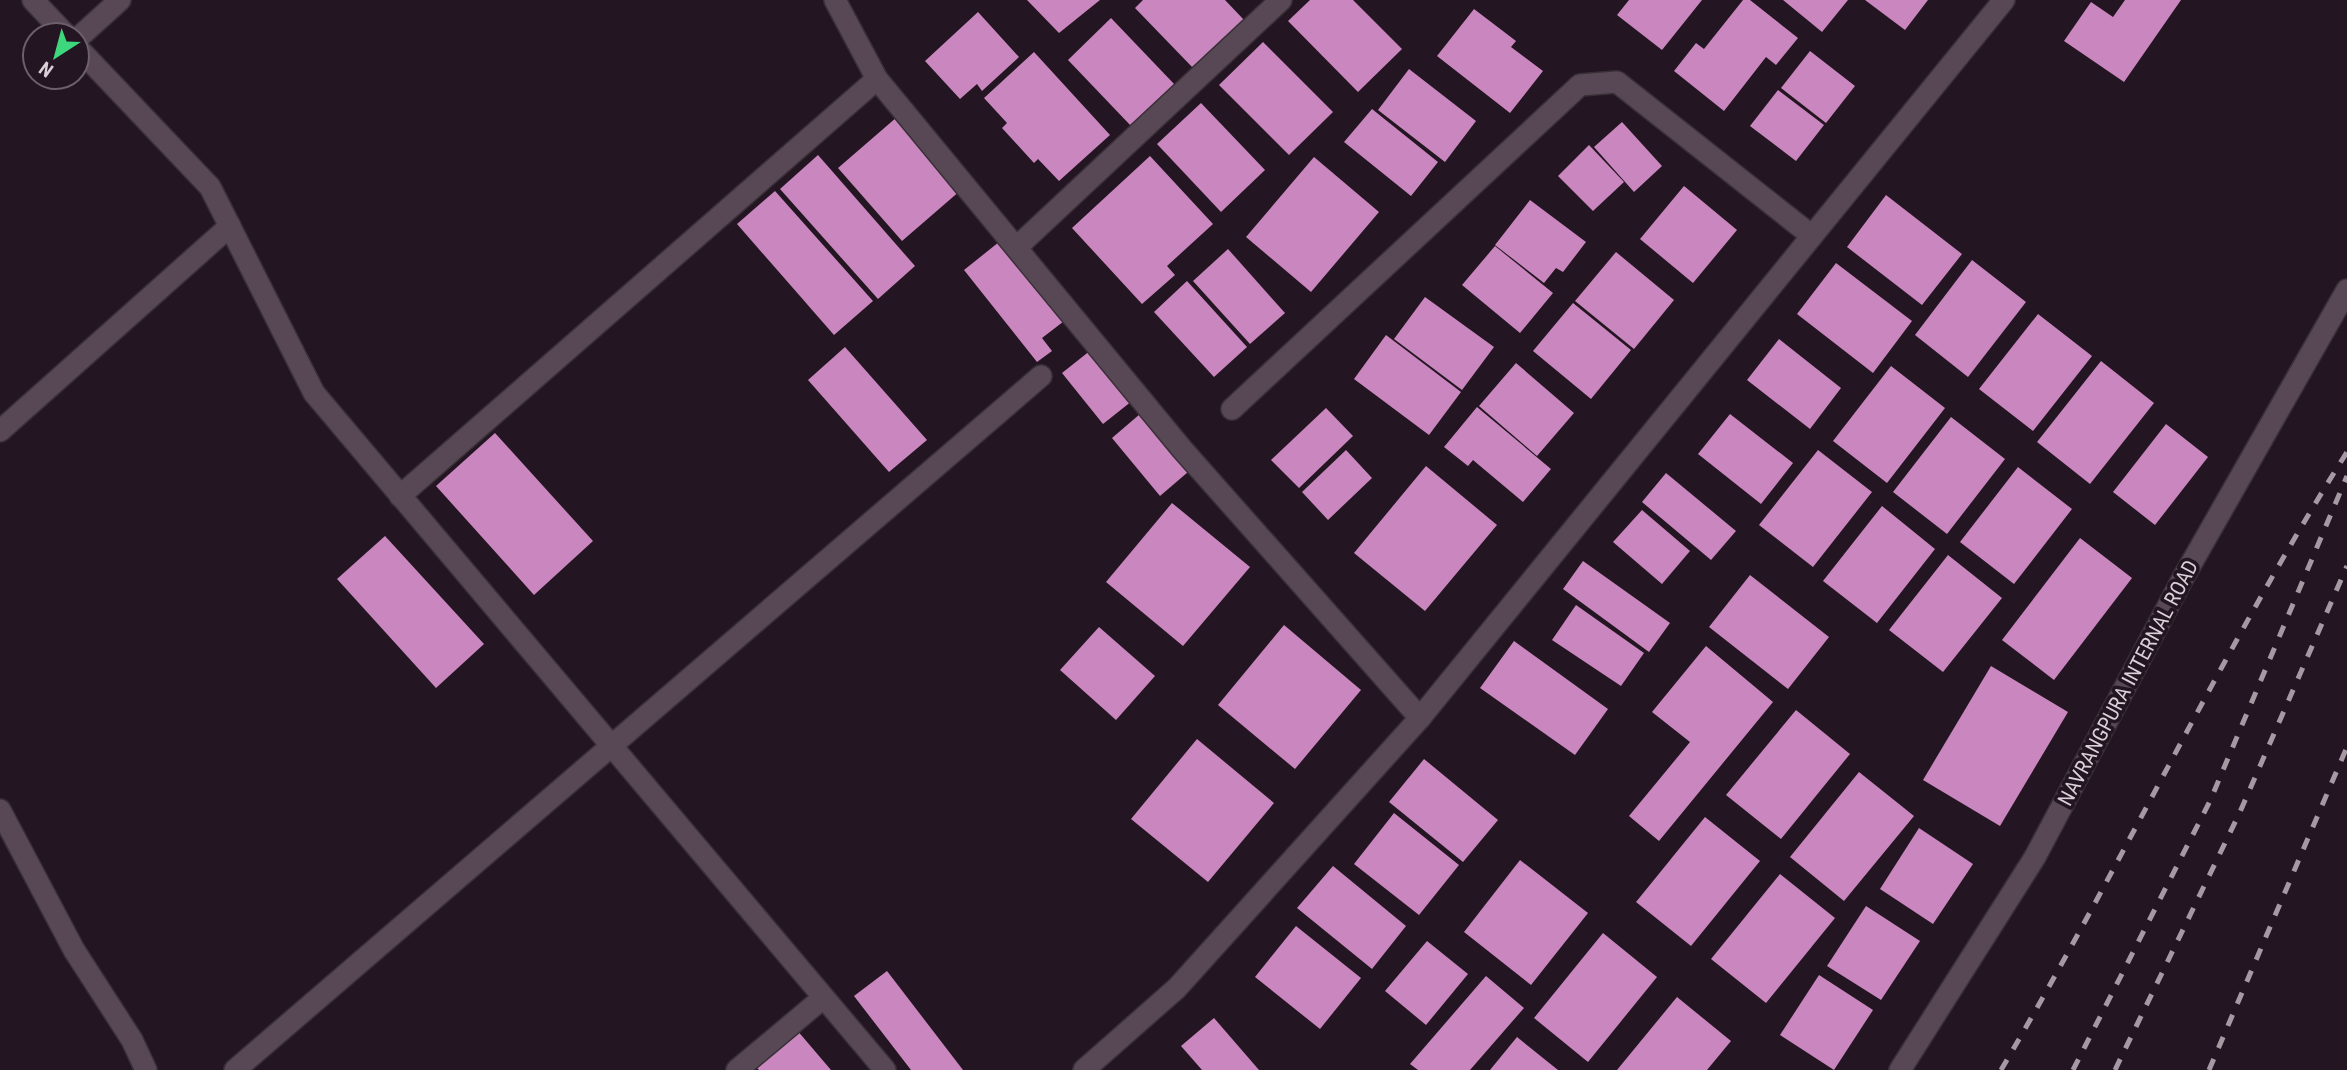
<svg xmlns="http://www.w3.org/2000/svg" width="2347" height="1070" font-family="'Roboto Condensed',sans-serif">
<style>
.building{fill:#ca87bf}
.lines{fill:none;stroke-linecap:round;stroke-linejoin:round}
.minor-casing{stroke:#393037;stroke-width:24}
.tertiary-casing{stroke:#393037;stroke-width:24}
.minor{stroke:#584855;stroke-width:21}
.tertiary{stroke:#584855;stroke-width:21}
.rail{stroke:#a59aa3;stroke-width:5;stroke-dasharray:12 12;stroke-linecap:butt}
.labels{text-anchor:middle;stroke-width:7;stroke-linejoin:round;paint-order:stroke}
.street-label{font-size:21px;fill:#dad0d8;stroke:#231521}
</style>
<rect width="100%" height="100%" fill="#231521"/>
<!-- building -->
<g class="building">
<polygon points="1027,0 1100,0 1059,33"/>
<polygon points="1143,0 1225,0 1245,21 1194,69 1135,8"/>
<polygon points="1310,0 1353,0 1402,49 1358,92 1288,21"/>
<polygon points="1629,0 1702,0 1662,50 1617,15"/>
<polygon points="1743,0 1750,0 1798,38 1776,65 1766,57 1724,111 1674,71 1696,43 1704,49"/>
<polygon points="1783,0 1848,0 1822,32"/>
<polygon points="1865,0 1928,0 1905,30"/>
<polygon points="2125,0 2181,0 2124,82 2064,41 2091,2 2113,17"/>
<polygon points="1474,9 1516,41 1511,47 1543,71 1510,113 1437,56"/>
<polygon points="978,12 1019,57 982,91 977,84 960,99 925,61"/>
<polygon points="1111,18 1176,86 1132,127 1068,60"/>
<polygon points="1263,42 1333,112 1289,155 1219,85"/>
<polygon points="1810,51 1855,86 1826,123 1781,88"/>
<polygon points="1034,52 1110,135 1059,181 1038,159 1034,163 1002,128 1007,123 984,98"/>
<polygon points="1409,69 1476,121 1445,162 1378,110"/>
<polygon points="1778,90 1824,125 1796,161 1750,126"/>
<polygon points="1201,103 1265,170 1221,212 1157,144"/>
<polygon points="1372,109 1438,162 1411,196 1344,142"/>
<polygon points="897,117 961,190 902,241 838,168"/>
<polygon points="1622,122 1662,166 1634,192 1594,147"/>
<polygon points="1589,145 1624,182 1593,211 1558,176"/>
<polygon points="818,155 915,266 878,299 780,189"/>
<polygon points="1150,156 1213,224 1167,266 1175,275 1142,304 1072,228"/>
<polygon points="1314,157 1379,212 1311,292 1246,237"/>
<polygon points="1684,186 1737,230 1693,283 1640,239"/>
<polygon points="775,191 873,301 834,335 737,224"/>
<polygon points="1886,195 1962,254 1922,305 1847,247"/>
<polygon points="1530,200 1586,242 1563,272 1556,268 1544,283 1495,245"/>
<polygon points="1004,238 1068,318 1042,338 1052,351 1037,362 964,270"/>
<polygon points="1495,246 1553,293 1520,333 1462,285"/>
<polygon points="1228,249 1285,313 1250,344 1193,281"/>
<polygon points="1616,252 1674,300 1634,349 1575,301"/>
<polygon points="1972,260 2026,302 1968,377 1915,335"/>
<polygon points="1836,263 1912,321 1873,373 1797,314"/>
<polygon points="1187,281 1247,347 1214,377 1154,312"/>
<polygon points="1425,297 1494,347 1462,390 1394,339"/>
<polygon points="1573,303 1631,350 1591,399 1533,351"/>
<polygon points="2038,314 2092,356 2033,431 1979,389"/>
<polygon points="1386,335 1461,392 1429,435 1354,379"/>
<polygon points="1779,339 1841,388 1810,429 1747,380"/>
<polygon points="1096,346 1137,397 1103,424 1062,373"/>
<polygon points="845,347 927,440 889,472 808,380"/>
<polygon points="2101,361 2154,403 2090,484 2037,442"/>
<polygon points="1516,363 1574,413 1537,456 1479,406"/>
<polygon points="1891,366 1945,408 1887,483 1833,441"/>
<polygon points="1477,407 1551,469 1523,502 1473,460 1468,466 1444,447"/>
<polygon points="1147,408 1195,466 1160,496 1112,438"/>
<polygon points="1326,408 1353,436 1299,488 1271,460"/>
<polygon points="1730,414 1793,463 1761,504 1698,454"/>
<polygon points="1951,417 2005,459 1947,534 1893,492"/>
<polygon points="2166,424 2208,457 2155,525 2113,492"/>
<polygon points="495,433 593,541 534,595 436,486"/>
<polygon points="1346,450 1372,478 1328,520 1302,492"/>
<polygon points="1818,450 1872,492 1813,567 1759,525"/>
<polygon points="1426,466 1497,525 1425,611 1354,553"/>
<polygon points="2018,467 2072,509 2014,584 1960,542"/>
<polygon points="1666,473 1736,531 1711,560 1642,502"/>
<polygon points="1172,503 1250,567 1183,646 1106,582"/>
<polygon points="1882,506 1935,549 1877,623 1823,581"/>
<polygon points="1642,510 1690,551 1662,584 1613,542"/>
<polygon points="385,536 484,644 436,688 337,579"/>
<polygon points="2080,538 2132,578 2054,680 2002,640"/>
<polygon points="1948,555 2002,598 1943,672 1889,630"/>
<polygon points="1583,561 1670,623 1649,652 1563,589"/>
<polygon points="1750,575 1829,637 1788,689 1709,627"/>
<polygon points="1576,605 1644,653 1621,686 1552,640"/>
<polygon points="1284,625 1361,690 1295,769 1218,705"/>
<polygon points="1099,627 1155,676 1116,720 1060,670"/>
<polygon points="1514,641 1608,709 1575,755 1480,688"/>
<polygon points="1706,646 1773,702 1659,841 1629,816 1690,742 1652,712"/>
<polygon points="1991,666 2068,712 2000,826 1923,780"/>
<polygon points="1796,710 1850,754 1781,839 1726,795"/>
<polygon points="1197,739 1274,803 1208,882 1131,819"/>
<polygon points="1424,759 1498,820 1463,862 1389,802"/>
<polygon points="1859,772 1914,816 1844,901 1790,857"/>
<polygon points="1394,813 1459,865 1419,915 1354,864"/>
<polygon points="1705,817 1760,861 1691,946 1636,902"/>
<polygon points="1919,828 1973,864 1933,924 1880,889"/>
<polygon points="1520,860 1588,913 1531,985 1464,932"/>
<polygon points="1333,866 1406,926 1372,969 1297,908"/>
<polygon points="1780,874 1835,918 1766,1003 1711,959"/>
<polygon points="1866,906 1920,941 1881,1000 1827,966"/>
<polygon points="1296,926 1361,978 1320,1029 1255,977"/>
<polygon points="1603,933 1657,977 1588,1062 1534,1018"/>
<polygon points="1427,941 1468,974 1426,1025 1385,991"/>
<polygon points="887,971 963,1070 911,1070 854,996"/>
<polygon points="1819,975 1873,1010 1834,1070 1780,1035"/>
<polygon points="1486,976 1524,1008 1470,1070 1418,1070 1410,1064"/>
<polygon points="1677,997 1731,1041 1707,1070 1617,1070"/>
<polygon points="1214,1018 1259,1070 1202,1070 1181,1046"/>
<polygon points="796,1029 831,1070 759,1070 754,1065"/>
<polygon points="1517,1037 1558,1070 1490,1070"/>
</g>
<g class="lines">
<!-- minor casing -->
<g class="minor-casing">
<g id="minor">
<polyline points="835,0 877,79 1182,449 1420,718"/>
<polyline points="77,39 120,0"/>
<polyline points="1017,247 1281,0"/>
<polyline points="1232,409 1580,85 1617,82 1812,236"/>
<polyline points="0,431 230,226"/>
<polyline points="400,496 877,79"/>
<polyline points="235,1070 1041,376"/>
<polyline points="737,1070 823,998"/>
<polyline points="1084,1070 1177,988 1420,718 2004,0"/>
</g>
</g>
<!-- tertiary casing -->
<g class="tertiary-casing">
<g id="tertiary">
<polyline points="33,0 66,35"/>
<polyline points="77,47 210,187 314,393 885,1070"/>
<polyline points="0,810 74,950 132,1040 146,1070"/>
<polyline points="1900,1070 2035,857 2183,578 2347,290"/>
</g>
</g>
<!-- minor -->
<use href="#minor" class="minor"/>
<!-- tertiary -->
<use href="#tertiary" class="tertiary"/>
<!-- rail -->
<g class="rail">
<path d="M2001,1070C2121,867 2221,652 2347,452"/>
<polyline points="2073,1070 2210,801 2347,476"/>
<polyline points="2115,1070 2240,812 2347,566"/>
<polyline points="2209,1070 2347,747"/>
</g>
</g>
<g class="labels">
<!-- street labels -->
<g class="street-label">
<text transform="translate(2128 683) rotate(-62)" y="7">NAVRANGPURA INTERNAL ROAD</text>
</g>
</g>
<!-- north arrow -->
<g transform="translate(56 56) rotate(216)"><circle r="33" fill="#231521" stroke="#6c606a" stroke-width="2"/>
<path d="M0-5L12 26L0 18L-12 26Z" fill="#3fd77d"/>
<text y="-10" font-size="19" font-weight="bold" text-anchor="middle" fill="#dad0d8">N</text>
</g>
</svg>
